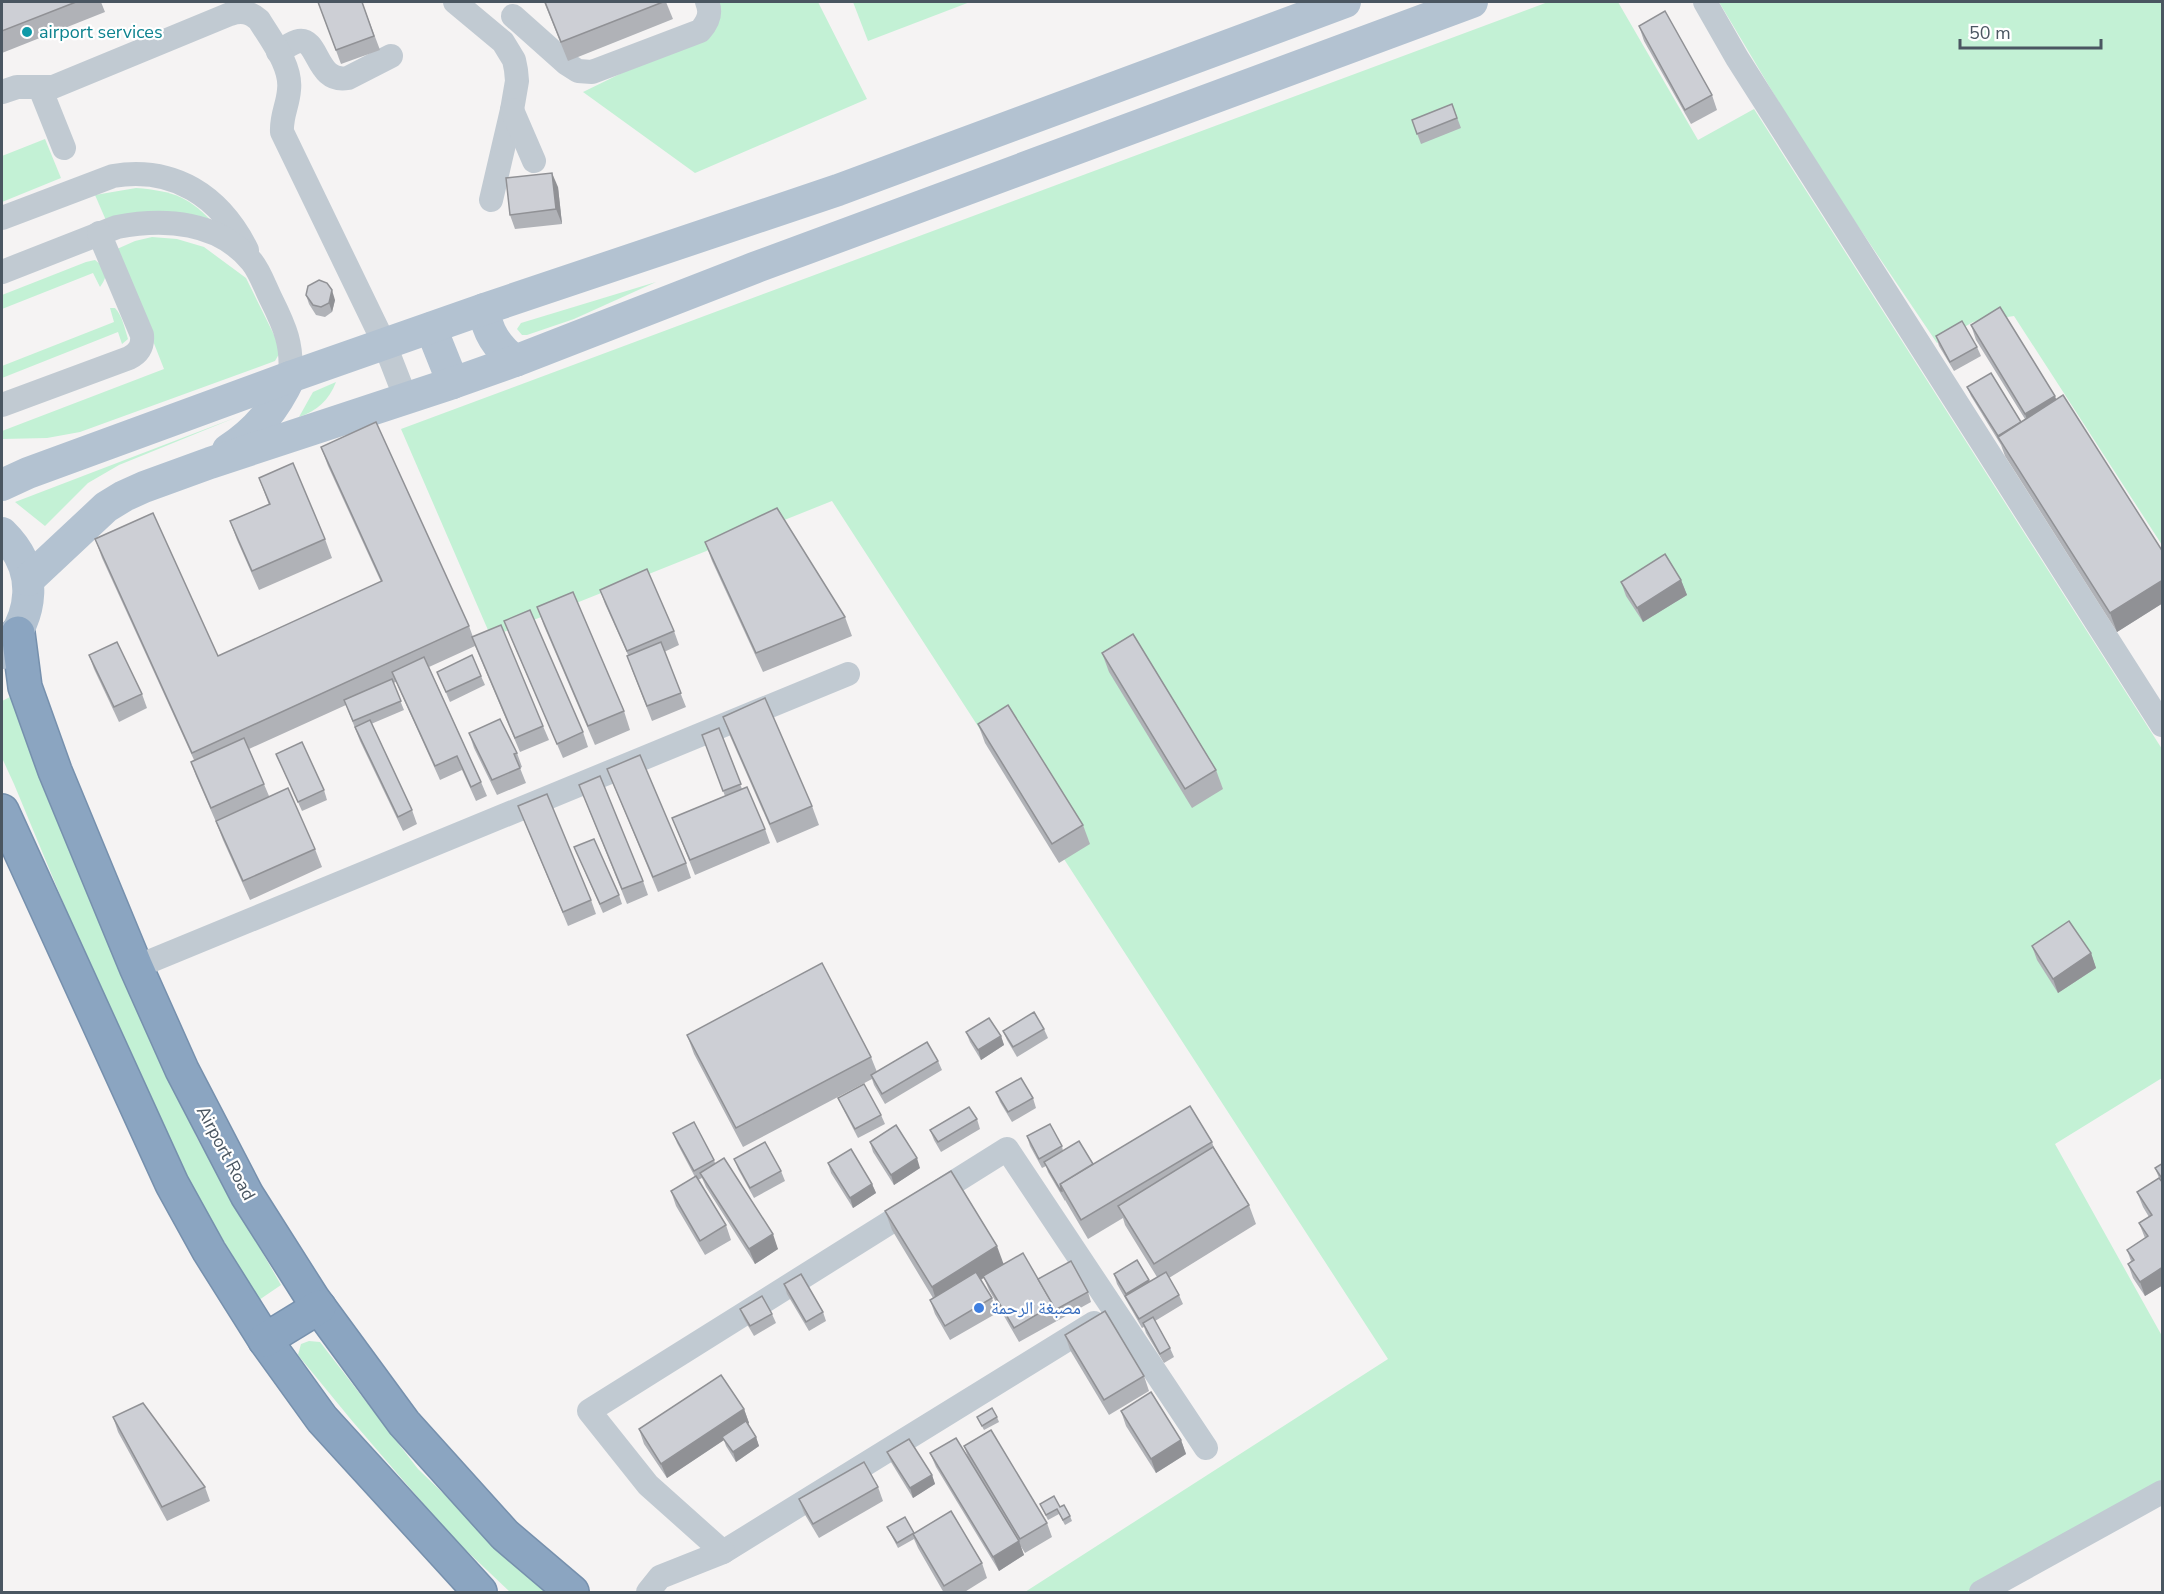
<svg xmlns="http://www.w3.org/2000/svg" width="2164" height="1594" font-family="'Nunito Sans','Noto Naskh Arabic',sans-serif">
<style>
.green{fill:#c3f1d5}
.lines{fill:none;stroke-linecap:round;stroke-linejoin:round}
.highway-casing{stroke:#7690ad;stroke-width:36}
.minor{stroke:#c1cad2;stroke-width:24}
.major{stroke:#b3c2d1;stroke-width:32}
.highway{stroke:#8ba5c1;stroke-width:33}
.wall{fill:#b0b2b7}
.shaded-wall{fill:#909195}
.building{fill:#cdcfd5;stroke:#909195;stroke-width:1.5}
.culture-dot{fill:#0f9aa8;stroke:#fff;stroke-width:2}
.shop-dot{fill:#3f7fe0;stroke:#fff;stroke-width:2}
.labels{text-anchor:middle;stroke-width:4.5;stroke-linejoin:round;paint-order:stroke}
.culture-label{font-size:18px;fill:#0d838f;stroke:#fff;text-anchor:start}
.street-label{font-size:18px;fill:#4a5661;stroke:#fff}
.shop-label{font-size:18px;fill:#366cbe;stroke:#fff;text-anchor:start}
</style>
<rect width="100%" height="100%" fill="#f5f3f3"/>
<!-- green -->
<g class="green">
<polygon points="708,2 818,2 867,99 695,173 583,92 716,27"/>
<polygon points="853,2 970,2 868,41"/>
<polygon points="1548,2 1618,2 1698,140 1754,109 2162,749 2162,1078 2055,1144 2162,1336 2162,1487 1966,1592 1025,1592 1388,1359 832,501 491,637 401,429"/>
<polygon points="1719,2 2162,2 2162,545 2014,316 1973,322 1937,343 1812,158"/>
<polygon points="45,139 61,178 2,202 2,156"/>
<path d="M136,188C174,191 190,197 216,226L108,225L95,195Z"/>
<polygon points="152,237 177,239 204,247 246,278 278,343 279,354 275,361 80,432 47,438 2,439 2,431 164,369 117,249 135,241"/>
<path d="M95,260C107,269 109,275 100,287L93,273L2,309V295L86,262Z"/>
<polygon points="656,282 574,319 527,335 522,335 517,329 521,323"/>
<path d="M110,308H115C122,315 125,329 128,339L122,344L118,332L2,378V366L114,322Z"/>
<path d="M336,382C329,400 317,411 299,417L313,392Z"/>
<polygon points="237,417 119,465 88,483 45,526 15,502"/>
<polygon points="12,696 45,793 130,990 197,1138 281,1285 259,1300 194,1191 150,1099 85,955 14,784 2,758 2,701"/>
<polygon points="309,1341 320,1342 418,1469 545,1592 510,1592 452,1537 353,1422 298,1355 301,1344"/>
</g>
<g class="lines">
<!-- highway casing -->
<g class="highway-casing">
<g id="highway">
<polyline points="18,633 25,687 55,771 136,967 182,1070 247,1195 313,1299 404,1423 505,1535 572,1592"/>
<polyline points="2,811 172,1184 209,1251 265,1340 322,1419 480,1592"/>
<polyline points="265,1340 319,1307"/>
</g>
</g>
<!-- minor -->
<g class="minor">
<polyline points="455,2 503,42 514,60 516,70 517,81 512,110 491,200"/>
<polyline points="1705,2 1737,58 2162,725"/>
<path d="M513,16L567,64L578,71L592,72L700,31C708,22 712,13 707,2"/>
<path d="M278,52C284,49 292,42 299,41C319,38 316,84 348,78L391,56"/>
<polyline points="40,88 64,148"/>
<path d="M2,92L17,87H53L230,14C242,10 250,12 259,20C271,40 292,66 289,90C288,105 281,116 282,132L385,345L406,399"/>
<polyline points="512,110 534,161"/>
<path d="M2,218L113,176C174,166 220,196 247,250"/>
<path d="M2,272L117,227C164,218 219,221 252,262C260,272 265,287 271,299C285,327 293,345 290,377"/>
<path d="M2,405L129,358C139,353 143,346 142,335L99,233"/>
<polyline points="136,967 848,674"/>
<polyline points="723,1552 1094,1323"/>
<polyline points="648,1592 660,1577 723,1552 648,1485 589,1411 1007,1149 1206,1448"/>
<polyline points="1981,1592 2162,1492"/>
</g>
<!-- major -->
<g class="major">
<path d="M484,309C487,332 497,347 515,361"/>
<polyline points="431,328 453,383"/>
<path d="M228,450C257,431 275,409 290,377"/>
<polyline points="2,485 28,473 290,377 484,309 838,190 1345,2"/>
<path d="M2,533C40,570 34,616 2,653"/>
<polyline points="28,580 106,507 124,496 144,487 210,463 453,383 515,361 754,268 1472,2"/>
</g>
<!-- highway -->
<use href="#highway" class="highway"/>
</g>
<!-- wall -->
<g class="wall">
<polygon points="2,2 101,2 105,12 2,53"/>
<polygon points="318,2 362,2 380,50 341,64"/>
<polygon points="544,2 666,2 673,19 568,61"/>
<polygon points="1639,26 1712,95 1717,110 1691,124 1644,41"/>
<polygon points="1452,104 1461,128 1421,144 1412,120"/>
<polygon points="558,187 562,224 515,229 510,215"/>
<polygon points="306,295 335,300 332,312 325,317 316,315 309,304"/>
<polygon points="1971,325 2056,399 2163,552 2163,603 2117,632 2005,456 2001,445 1971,396 1967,387 2021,422 2025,419 1976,340"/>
<polygon points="1936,336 1977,347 1981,356 1954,371 1939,346"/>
<polygon points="321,447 469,626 473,637 543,726 549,740 520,752 475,646 429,667 481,782 487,796 476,801 462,770 440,780 396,682 393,683 404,710 371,724 412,810 417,824 403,831 360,741 346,705 249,749 269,796 315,849 322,867 250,900 223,840 216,822 196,776 191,762 194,760 102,558 95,539 218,656 381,582 328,466"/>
<polygon points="259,478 325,539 332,558 259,590 237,540 230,521 269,505"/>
<polygon points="705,542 845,617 852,636 763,672 712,561"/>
<polygon points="1681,580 1687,595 1643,622 1626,596 1621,582"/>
<polygon points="600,590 674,631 679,645 664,652 686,707 652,721 632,670 628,655 605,604"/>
<polygon points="537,607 624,711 630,730 595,745 544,626"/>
<polygon points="504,621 583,732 588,747 563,758 510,636"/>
<polygon points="1102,653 1216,770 1223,789 1192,808 1109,672"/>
<polygon points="89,655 142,694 147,708 119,722 94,669"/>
<polygon points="437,672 481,676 485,685 450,702"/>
<polygon points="723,717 812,806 819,825 777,843 730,736"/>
<polygon points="978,724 1083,825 1090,844 1059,863 985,743"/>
<polygon points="719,728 742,789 765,829 770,843 695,875 672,818 725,796 702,735"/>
<polygon points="469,733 517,753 522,767 520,768 526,783 497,795 474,748"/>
<polygon points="276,754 324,790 327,800 302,811"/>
<polygon points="607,769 686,863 691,878 658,892"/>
<polygon points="579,785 643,881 648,895 627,904"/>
<polygon points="518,806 591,900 596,914 568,926"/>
<polygon points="574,847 619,895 622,904 603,913"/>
<polygon points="2032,946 2091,953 2096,968 2058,993 2037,960"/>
<polygon points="1044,1029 1048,1038 1017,1057 1007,1040 1003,1031"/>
<polygon points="966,1032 1001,1036 1004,1045 981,1060 970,1042"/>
<polygon points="687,1035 871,1057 877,1072 938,1061 942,1070 885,1104 874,1085 872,1079 743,1147 694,1054"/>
<polygon points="996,1092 1033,1098 1036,1108 1012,1122 1000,1102"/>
<polygon points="838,1098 881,1115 885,1124 858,1138 842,1107"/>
<polygon points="977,1119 980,1129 941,1152 934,1140 930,1130"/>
<polygon points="673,1133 714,1160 715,1163 778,1249 755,1264 706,1187 702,1178 698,1180 726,1225 731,1240 705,1255 676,1206 671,1191 695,1177 677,1143"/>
<polygon points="1027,1136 1062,1146 1063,1151 1093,1164 1212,1142 1214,1148 1249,1205 1256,1224 1169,1278 1179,1295 1183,1304 1155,1321 1170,1348 1174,1357 1164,1363 1146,1333 1144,1327 1142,1328 1117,1284 1114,1274 1150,1282 1157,1277 1125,1225 1123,1218 1088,1239 1065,1200 1065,1201 1048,1172 1046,1166 1042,1168 1030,1146"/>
<polygon points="870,1142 920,1168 894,1185 873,1152"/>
<polygon points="734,1159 781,1171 785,1181 754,1198 738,1169"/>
<polygon points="828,1163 872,1184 876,1193 853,1208 831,1173"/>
<polygon points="2163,1163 2163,1285 2145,1296 2133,1278 2128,1264 2131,1261 2127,1250 2145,1238 2139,1223 2149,1217 2143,1207 2137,1192 2159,1178 2155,1168"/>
<polygon points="885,1211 1038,1279 1088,1292 1091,1302 1019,1342 989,1290 984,1278 981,1280 992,1298 997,1313 950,1340 935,1314 930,1300 933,1298 892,1230"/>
<polygon points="784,1284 823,1312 826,1321 809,1331 787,1294"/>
<polygon points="740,1309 772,1314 776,1323 754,1336 744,1319"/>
<polygon points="1065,1335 1144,1376 1149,1391 1109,1415 1070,1350"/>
<polygon points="744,1409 749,1423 748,1424 756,1437 759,1446 736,1462 726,1446 724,1440 667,1478 644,1444 639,1429"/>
<polygon points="1121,1411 1181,1440 1186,1454 1156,1473 1126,1426"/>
<polygon points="113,1417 205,1487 210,1501 167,1521 118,1432"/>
<polygon points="977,1417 997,1417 999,1422 984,1430"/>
<polygon points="964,1446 1047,1523 1052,1537 1025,1553 1020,1545 1024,1555 999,1571 936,1467 930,1453 969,1460"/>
<polygon points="887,1452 932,1475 935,1484 913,1498 891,1462"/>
<polygon points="878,1487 883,1501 819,1538 804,1513 799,1499"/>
<polygon points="1040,1504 1060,1507 1070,1516 1072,1521 1065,1525 1059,1514 1048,1520"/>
<polygon points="887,1527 914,1533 982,1563 987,1578 963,1593 944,1593 918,1548 914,1539 898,1548"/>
</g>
<!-- shaded-wall -->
<g class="shaded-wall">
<polygon points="552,173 558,187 562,224 556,209"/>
<polygon points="332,290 335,300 332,312 329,303"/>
<polygon points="2055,396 2060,410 2030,428 2025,414"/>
<polygon points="1681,580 1687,595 1643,622 1637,608"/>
<polygon points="2163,580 2163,603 2117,632 2110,613"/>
<polygon points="2091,953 2096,968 2058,993 2053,979"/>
<polygon points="1001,1036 1004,1045 981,1060 978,1050"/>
<polygon points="917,1158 920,1168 894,1185 891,1175"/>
<polygon points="872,1184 876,1193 853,1208 850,1198"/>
<polygon points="773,1234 778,1249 755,1264 749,1249"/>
<polygon points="997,1246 1004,1265 938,1306 932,1287"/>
<polygon points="2163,1267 2163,1285 2145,1296 2140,1282"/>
<polygon points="1149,1280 1153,1289 1128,1301 1126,1294"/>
<polygon points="744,1409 749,1423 724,1440 722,1437 724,1440 667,1478 661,1464"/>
<polygon points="756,1437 759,1446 736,1462 733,1452"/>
<polygon points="1181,1440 1186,1454 1156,1473 1151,1459"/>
<polygon points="932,1475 935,1484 913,1498 910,1488"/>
<polygon points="1019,1541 1024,1555 999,1571 993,1557"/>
</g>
<!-- building -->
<g class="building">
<polygon points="2,2 76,2 2,31"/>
<polygon points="318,2 362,2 374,36 336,50"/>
<polygon points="545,2 663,2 561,42"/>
<polygon points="1665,11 1712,95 1685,110 1639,26"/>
<polygon points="1452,104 1457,118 1417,134 1412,120"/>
<polygon points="552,173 556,209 510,215 506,178"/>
<polygon points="319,280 327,283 332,290 329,303 321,307 313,305 306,295 308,286"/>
<polygon points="2000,307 2055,396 2025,414 1971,325"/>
<polygon points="1962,321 1977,347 1950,362 1936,336"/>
<polygon points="1991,373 2021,422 1998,436 1967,387"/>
<polygon points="2063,395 2163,552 2163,580 2110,613 1998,437"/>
<polygon points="376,422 469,626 192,753 95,539 153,513 218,656 382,581 321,447"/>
<polygon points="293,463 325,539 252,571 230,521 270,504 259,478"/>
<polygon points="777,508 845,617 756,653 705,542"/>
<polygon points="1665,554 1681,580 1637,608 1621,582"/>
<polygon points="647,569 674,631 627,651 600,590"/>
<polygon points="573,592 624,711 588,726 537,607"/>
<polygon points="530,610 583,732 557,744 504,621"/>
<polygon points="501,625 543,726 515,738 472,637"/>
<polygon points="1133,634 1216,770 1185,789 1102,653"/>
<polygon points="117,642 142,694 114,707 89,655"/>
<polygon points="661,642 681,693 647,706 627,656"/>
<polygon points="472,655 481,676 446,692 437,672"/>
<polygon points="424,657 481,782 471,787 457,756 435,766 392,672"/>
<polygon points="392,679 401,701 353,721 344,700"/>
<polygon points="765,698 812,806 770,824 723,717"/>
<polygon points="1008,705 1083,825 1052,844 978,724"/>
<polygon points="500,719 517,753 514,754 520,768 492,780 469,733"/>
<polygon points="370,720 412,810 398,817 355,727"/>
<polygon points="719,728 741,784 723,791 702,735"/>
<polygon points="244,738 264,784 211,808 191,762"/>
<polygon points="302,742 324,790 298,802 276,754"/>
<polygon points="640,755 686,863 653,877 607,769"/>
<polygon points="600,776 643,881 622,889 579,785"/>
<polygon points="747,787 765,829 690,860 672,818"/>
<polygon points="288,788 315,849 243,881 216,821"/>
<polygon points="547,794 591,900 563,912 518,806"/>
<polygon points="594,839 619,895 600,904 574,847"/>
<polygon points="2069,921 2091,953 2053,979 2032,946"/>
<polygon points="822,963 871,1057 736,1128 687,1035"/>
<polygon points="1034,1012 1044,1029 1013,1047 1003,1031"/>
<polygon points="989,1018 1001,1036 978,1050 966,1032"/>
<polygon points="927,1042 938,1061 882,1094 871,1075"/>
<polygon points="1021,1078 1033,1098 1008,1112 996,1092"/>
<polygon points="864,1084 881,1115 855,1129 838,1098"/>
<polygon points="1190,1106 1212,1142 1081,1220 1060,1184"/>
<polygon points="969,1107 977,1119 938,1142 930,1130"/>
<polygon points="694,1122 714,1160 694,1171 673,1133"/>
<polygon points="1050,1124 1062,1146 1039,1159 1027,1136"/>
<polygon points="896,1125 917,1158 891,1175 870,1142"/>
<polygon points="1079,1141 1093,1164 1060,1184 1062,1191 1061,1191 1044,1162"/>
<polygon points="765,1142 781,1171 750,1188 734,1159"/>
<polygon points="1213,1147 1249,1205 1154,1264 1118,1206"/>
<polygon points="851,1149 872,1184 850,1198 828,1163"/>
<polygon points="724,1158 773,1234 749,1249 700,1173"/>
<polygon points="2163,1163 2163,1180 2155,1168"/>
<polygon points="951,1171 997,1246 932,1287 885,1211"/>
<polygon points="696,1176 726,1225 700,1241 671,1191"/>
<polygon points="2159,1178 2163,1183 2163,1267 2140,1282 2128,1264 2134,1260 2127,1250 2148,1236 2139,1223 2152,1215 2137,1192"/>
<polygon points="1023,1253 1053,1305 1014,1328 983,1276"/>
<polygon points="1137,1260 1149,1280 1126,1294 1114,1274"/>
<polygon points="1071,1261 1088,1292 1055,1310 1053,1305 1038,1279"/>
<polygon points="976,1272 992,1298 945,1326 930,1300"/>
<polygon points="1166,1272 1179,1295 1139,1319 1125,1296"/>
<polygon points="801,1274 823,1312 806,1322 784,1284"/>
<polygon points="762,1296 772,1314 750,1326 740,1309"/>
<polygon points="1105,1311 1144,1376 1104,1400 1065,1335"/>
<polygon points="1153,1317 1170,1348 1160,1354 1143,1323"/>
<polygon points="721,1375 744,1409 661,1464 639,1429"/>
<polygon points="1151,1392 1181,1440 1151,1459 1121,1411"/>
<polygon points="143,1403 205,1487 162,1507 113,1417"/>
<polygon points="992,1408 997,1417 982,1426 977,1417"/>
<polygon points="746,1421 756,1437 733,1452 722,1437"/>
<polygon points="991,1430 1047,1523 1020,1539 964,1446"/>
<polygon points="956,1438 1019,1541 993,1557 930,1453"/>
<polygon points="909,1439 932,1475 910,1488 887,1452"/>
<polygon points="864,1462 878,1487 813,1524 799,1499"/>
<polygon points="1054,1496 1060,1507 1064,1505 1070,1516 1063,1520 1057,1509 1046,1515 1040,1504"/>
<polygon points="951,1511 982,1563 944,1586 913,1534"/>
<polygon points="905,1517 914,1533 897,1543 887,1527"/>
</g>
<!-- markers -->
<circle class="culture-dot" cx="27" cy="32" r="6"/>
<circle class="shop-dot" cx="979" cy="1308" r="6"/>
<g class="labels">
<!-- culture labels -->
<g class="culture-label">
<text x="39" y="38">airport services</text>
</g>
<!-- street labels -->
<g class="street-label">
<text transform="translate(226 1153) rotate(62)" y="6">Airport Road</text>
</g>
<!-- shop labels -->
<g class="shop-label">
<text x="991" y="1314">مصبغة الرحمة</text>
</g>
</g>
<!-- border -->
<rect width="2164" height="1594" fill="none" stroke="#4a5661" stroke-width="6"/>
<!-- scale -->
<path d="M1960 39v9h141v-9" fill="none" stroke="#4a5661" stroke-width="3"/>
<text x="1969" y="39" font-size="18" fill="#4a5661" stroke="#ffffff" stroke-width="4.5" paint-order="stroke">50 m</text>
</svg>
